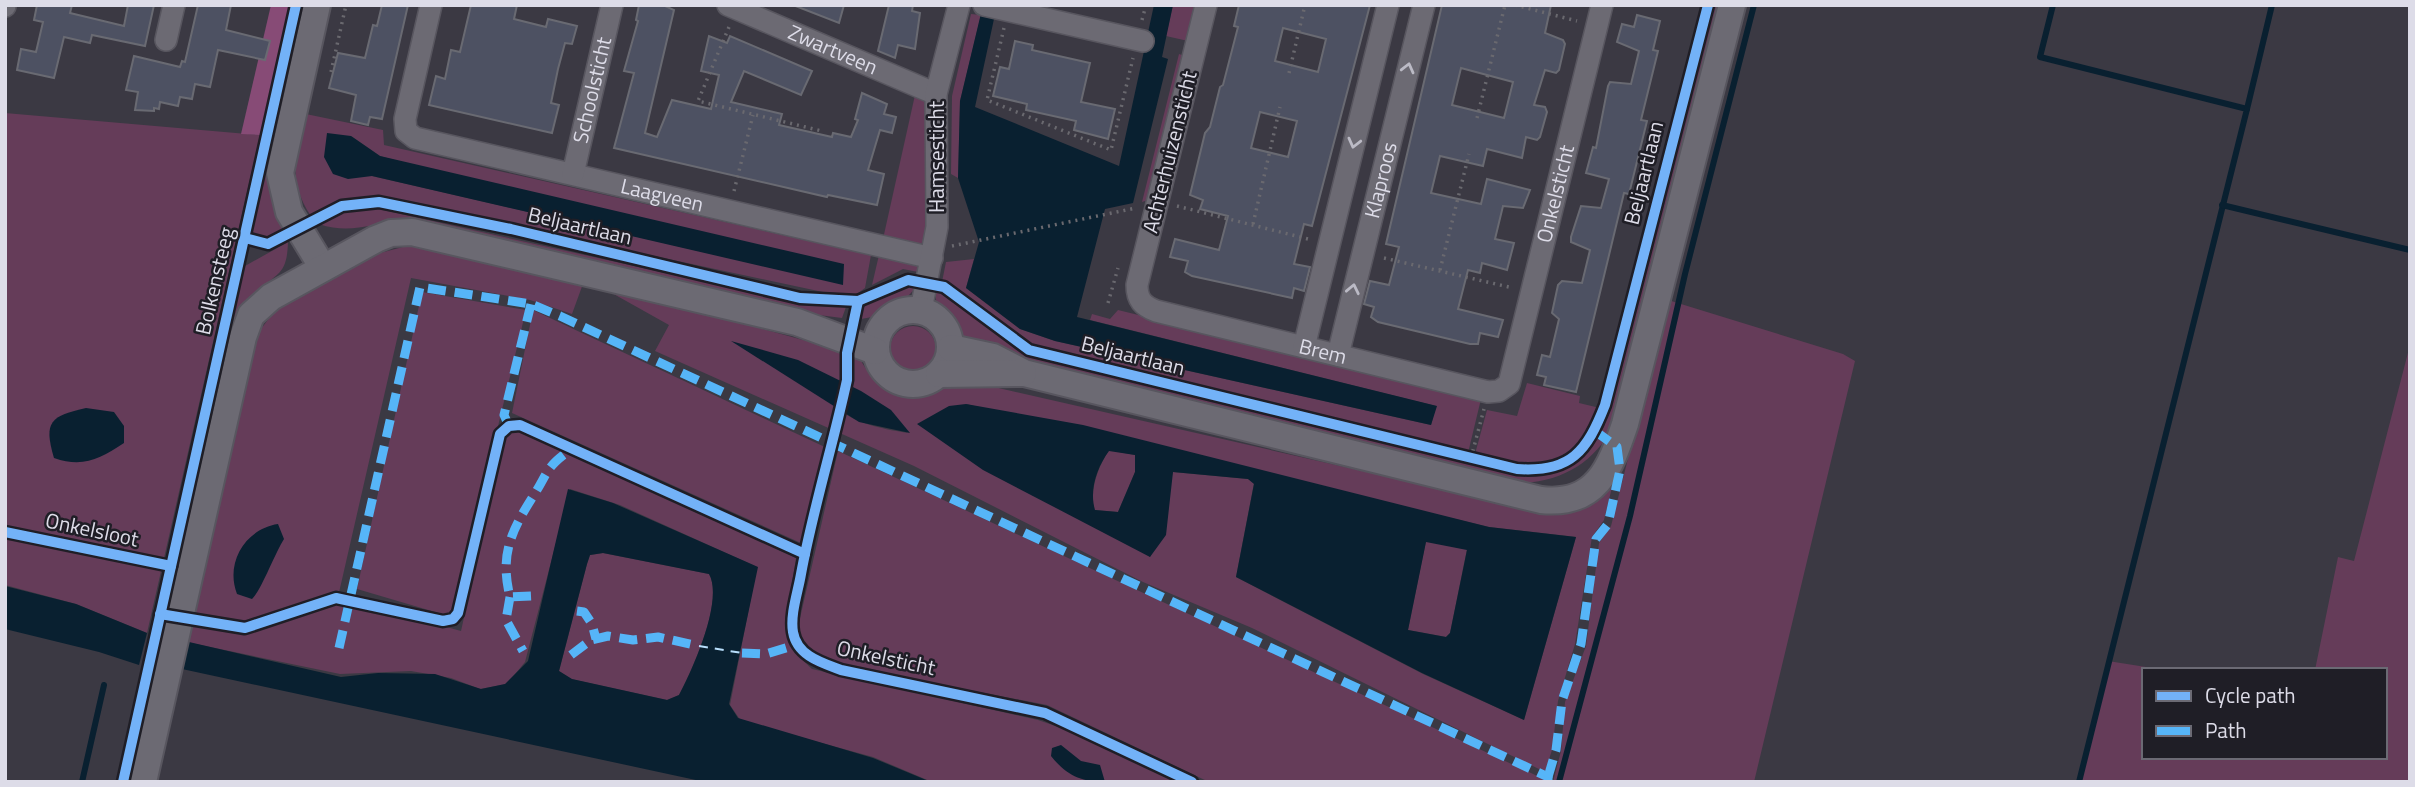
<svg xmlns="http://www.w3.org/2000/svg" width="2415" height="787" font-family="'Titillium Web',sans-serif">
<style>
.green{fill:#653c59;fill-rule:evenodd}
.forest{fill:#874b76}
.water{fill:#092030;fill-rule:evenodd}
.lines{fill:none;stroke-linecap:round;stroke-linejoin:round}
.stream{stroke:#092030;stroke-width:6}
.ferry{stroke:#b8defb;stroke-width:2;stroke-dasharray:9 7;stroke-linecap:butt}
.building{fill:#4d5162;stroke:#696a72;stroke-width:2;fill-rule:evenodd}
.minor-casing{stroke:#58565f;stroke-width:24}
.tertiary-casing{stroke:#58565f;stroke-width:30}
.path{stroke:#6a696f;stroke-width:3.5;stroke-dasharray:2 5;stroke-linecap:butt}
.minor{stroke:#6c6a73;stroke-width:21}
.tertiary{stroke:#6c6a73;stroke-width:26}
.quiet{stroke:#56b5f8;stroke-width:9;stroke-dasharray:18 9;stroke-linecap:butt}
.cycleway-casing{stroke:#1f1e26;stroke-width:15}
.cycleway{stroke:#73b2f8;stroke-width:10}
.oneway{stroke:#bbbac5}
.labels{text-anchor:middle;stroke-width:5;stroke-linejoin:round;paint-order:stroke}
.street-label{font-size:21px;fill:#dddce8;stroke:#1f1e26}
</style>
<rect width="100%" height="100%" fill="#3b3943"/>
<!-- green -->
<g class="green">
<polygon points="1173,5 1197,5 1188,41 1166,36"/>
<path d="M1713,5H1722L1614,425C1594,463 1562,482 1519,483L1002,357L961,343L937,307L935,291L947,296L1027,355L1510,473C1556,480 1581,466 1604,427Z"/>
<polygon points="971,14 981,15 960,101 958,178 951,174 952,96"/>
<polygon points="1179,54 1185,56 1151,199 1142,202"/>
<polygon points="915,95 924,100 928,114 927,239 918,246 883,239"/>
<path d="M275,109L286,111C272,167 262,178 286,233L275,239L255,235L251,229Z"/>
<polygon points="5,113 260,135 147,633 76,604 5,585"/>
<path d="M301,113L383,130L384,145L871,255L865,288L851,298L378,197C352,197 334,204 311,216C288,183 295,150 301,113ZM351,136L380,156L843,284L372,176Z"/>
<path d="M374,208L800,303L846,307L842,318L803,313L403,221C370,223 351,235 319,224L344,210Z"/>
<path d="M288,242C287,275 278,272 257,292C248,300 243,310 238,320L231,318L245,266Z"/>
<path d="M418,243L584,281L572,314L530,300L411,278L338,597L461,631L503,441L510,430L520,428L796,558C790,603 774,634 812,669L1038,720L1076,733L1181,782H932L873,757L741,721L730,705L757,567L620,505L570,489L525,662L507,684L480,689L451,678L411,671L340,674L186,642L252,341L276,309L380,253Z"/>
<polygon points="879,255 917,264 921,269 918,272 903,269 872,285"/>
<polygon points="974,259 966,288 1020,329 1055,341 1431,425 1436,406 1090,320 1092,314 1110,319 1118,310 1481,399 1468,453 1037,348 1027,345 942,282 946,262"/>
<path d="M594,283L858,355C880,401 915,399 955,378L1529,509L1615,475L1604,520L1592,537L1575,644L1558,701L1552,750L1545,772L1252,628L1143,582L914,466L655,351L669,325ZM798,360L908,433C846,423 833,412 798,360ZM966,404L1489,527L1576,537L1524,720L1423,674L1236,577L1254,483L1248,479L1173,472L1150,557Z"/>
<path d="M902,286L916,287C902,305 881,318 858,319L861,305Z"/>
<polygon points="422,292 526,310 452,617 357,589"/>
<polygon points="1668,300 1843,354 1855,361 1754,782 1553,782 1561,751 1565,702 1586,646 1599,543 1611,526"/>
<polygon points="533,310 827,448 801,543 512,413"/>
<circle cx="913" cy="349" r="23"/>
<polygon points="2410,345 2410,782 2079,782 2108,661 2165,670 2144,670 2144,757 2385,757 2385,670 2315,670 2338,557 2354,561"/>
<path d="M1527,383L1580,396L1579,403L1600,408C1573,474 1536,469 1475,454L1487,410L1517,416Z"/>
<path d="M1109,450L1135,455V472L1118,512L1094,510C1090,489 1097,469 1109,450Z"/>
<path d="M838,451L1546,780L1545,782H1209L1047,705L840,665C817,655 805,654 798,627Z"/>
<polygon points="1426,541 1467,549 1450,633 1446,637 1408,630"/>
<path d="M603,553L709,574C724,601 692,670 679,695L667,700L571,679L559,671L587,564L590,555Z"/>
</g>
<!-- forest -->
<polygon class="forest" points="271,5 291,5 260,135 241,134"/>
<!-- water -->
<g class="water">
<polygon points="983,5 997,5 975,107 1119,166 1154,5 1173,5 1162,57 1168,59 1133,203 1105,209 1077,317 1437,406 1431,425 1055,341 1020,329 966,288 979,242 958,178 960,101"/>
<polygon points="327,133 351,136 380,156 844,264 843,285 372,176 348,179 333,174 324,157"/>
<polygon points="731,341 798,360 861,391 891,410 910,433 859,422"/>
<path d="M966,404L1083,425L1489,527L1576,537L1524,720L1422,673L1236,577L1254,484L1248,479L1173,472L1166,535L1150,557L983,470L917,424L949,406ZM1109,451L1135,455V472L1118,512L1095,510C1089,490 1097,467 1109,451ZM1426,542L1467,550L1450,633L1446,637L1408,630Z"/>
<path d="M86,408L114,412L124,426V443C100,459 83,468 54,458C43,421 51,416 86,408Z"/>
<path d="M568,489L613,503L758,567L729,704L738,718L873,758L931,782H705L182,669L189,642L341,677L378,673L435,674L481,689L505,684L528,661ZM603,553L709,574C724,600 692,671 679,695L667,700L572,679L559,671L587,564L590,555Z"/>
<path d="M278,524L284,539C275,553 261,591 252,599L237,594C225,563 245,529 278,524Z"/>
<polygon points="5,586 76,604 147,633 139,665 99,652 5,629"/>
<path d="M1061,745L1081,761L1100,765L1105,782C1081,782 1066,775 1051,756L1052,748Z"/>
</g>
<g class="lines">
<!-- stream -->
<g class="stream">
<polyline points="2053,5 2040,57 2247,109 2079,782"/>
<polyline points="2247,109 2272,5"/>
<polyline points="2222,205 2410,250"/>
<polyline points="82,782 104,685"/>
<polyline points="1559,782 1630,516 1685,274 1754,5"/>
</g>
<!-- ferry -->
<polyline class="ferry" points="699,646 742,653"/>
</g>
<!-- building -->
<g class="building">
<polygon points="37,5 72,5 70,13 124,26 128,5 154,5 145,46 92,35 90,43 64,37 54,78 17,70 21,49 36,52 43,22 34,20"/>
<polygon points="198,5 231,5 226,30 270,41 265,60 218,50 210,87 195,84 192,99 180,97 178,106 160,102 159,109 154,108 154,111 135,110 138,92 126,90 134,56 180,67 182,61 185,62"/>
<polygon points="382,5 408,5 382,119 370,117 368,125 351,121 356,95 329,88 338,53 365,58 373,25 377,26"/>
<polygon points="471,5 517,5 514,19 546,27 548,19 577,26 572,44 565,43 558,69 551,103 559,105 552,133 429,105 436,76 445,79 451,50 460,52"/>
<polygon points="639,5 663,5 674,10 645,133 657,137 672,100 711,109 719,75 701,71 709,36 727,43 730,36 812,71 801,95 744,71 731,102 782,114 779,125 832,137 833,133 851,137 858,120 855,119 862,93 887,104 884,114 896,117 892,133 880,130 868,170 884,174 877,205 828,195 827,197 614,148 634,73 624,71 638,21 636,20"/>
<polygon points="793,5 844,5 839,23"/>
<polygon points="889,5 913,5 912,11 920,13 915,49 898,45 895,58 878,51"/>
<path d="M1239,5H1370L1312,226L1304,224L1294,264L1310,267L1304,291L1294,288L1292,298L1192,276L1185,272L1188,261L1170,257L1175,239L1219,250L1228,216L1200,209L1203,200L1190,195L1205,133L1210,127L1220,87L1223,85L1238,27L1234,26ZM1283,28L1326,39L1318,72L1275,61ZM1260,112L1297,121L1288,157L1251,148Z"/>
<path d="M1442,5H1551L1545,33L1563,40L1565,44L1559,70L1556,73L1545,70L1534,105L1545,107L1547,112L1540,137L1537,140L1526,137L1522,158L1487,149L1483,166L1440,156L1431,193L1481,204L1487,179L1530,190L1523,208L1503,206L1495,239L1514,243L1507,270L1482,263L1480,273L1468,270L1458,309L1503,320L1498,337L1480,333L1478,344H1470L1378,322L1371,317L1374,307L1364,304L1370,281L1389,285L1399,247L1386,244ZM1461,68L1513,82L1504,118L1452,105Z"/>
<polygon points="1637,15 1660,21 1653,50 1658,51 1641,120 1647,121 1629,194 1624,193 1576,392 1544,385 1546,377 1537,375 1542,355 1550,357 1559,319 1552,313 1558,285 1562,281 1582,283 1590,250 1571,242 1571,237 1581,206 1601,208 1609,179 1586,173 1593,147 1596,148 1608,86 1610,82 1631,84 1639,51 1617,42 1622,24 1634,27"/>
<polygon points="1015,41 1033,45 1032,50 1090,63 1081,102 1115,109 1108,139 1074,130 1076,121 1026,110 1027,104 993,96 1000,67 1009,69"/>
</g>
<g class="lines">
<!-- minor casing -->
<g class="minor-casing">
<g id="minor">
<path id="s1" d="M431,5L405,119L406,131L415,138L932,258"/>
<path id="s2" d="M728,5L936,94"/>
<polyline points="984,5 1143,41"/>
<path id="s3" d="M1206,5L1137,285C1137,300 1143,306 1156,311L1488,392L1499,391L1509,384L1602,5"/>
<polyline points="5,6 5,5"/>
<polyline points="166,40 174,5"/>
<path id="s4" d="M573,174L612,5"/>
<polyline points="921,310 937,227 936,94 959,5"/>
<polyline points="1304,347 1388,5"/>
<path id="s5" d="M1338,355L1424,5"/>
</g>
</g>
<!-- tertiary casing -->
<g class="tertiary-casing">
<g id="tertiary">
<polyline points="317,5 280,173 289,212 323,268"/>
<circle cx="913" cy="347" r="37"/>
<path d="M951,348L993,357L1024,373L1541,500C1596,506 1610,469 1625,424L1732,5"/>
<polyline points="939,374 1023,373"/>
<polyline points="143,782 243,337 251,315 271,297 376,239 391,233 412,232 797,322 875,351"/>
</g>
</g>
<!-- path -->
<g class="path">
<polyline points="1515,5 1577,21"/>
<polyline points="1142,20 1146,5"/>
<polyline points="729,27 698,101 822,131"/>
<polyline points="1004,28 987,100 1111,150 1133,58"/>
<polyline points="331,72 346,5"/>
<polyline points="1289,73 1305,5"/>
<polyline points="1477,118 1505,5"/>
<polyline points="734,191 753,115"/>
<polyline points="1177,206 1312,240"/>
<polyline points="1253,224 1280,107"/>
<polyline points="952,246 1136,208"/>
<polyline points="1384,258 1513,288"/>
<polyline points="1440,270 1469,154"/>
<polyline points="1108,303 1118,268"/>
<polyline points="1471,458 1484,409"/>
</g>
<!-- minor -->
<use href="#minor" class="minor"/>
<!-- tertiary -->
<use href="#tertiary" class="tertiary"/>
<!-- quiet -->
<g class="quiet">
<polyline points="509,426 504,415 531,304"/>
<path d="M531,596L510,597C500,556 510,533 532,498C549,472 544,468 573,448"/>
<polyline points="510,597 506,620 523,651"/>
<polyline points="577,611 584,612 592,624 596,639"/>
<polyline points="339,648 420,287 531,304 560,316 1548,777 1548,782"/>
<polyline points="742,653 766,654 799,644"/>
<polyline points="571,655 591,640 608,636 633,640 658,637 699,646"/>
<polyline points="1548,777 1556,750 1562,701 1581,644 1596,539 1608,524 1620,470 1617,447 1595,431"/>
</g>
<!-- cycleway casing -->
<g class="cycleway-casing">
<g id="cycleway">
<path d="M245,238L268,244L342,206L379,202L511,229L800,298L858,301L908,280L944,287L1029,350L1517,469C1571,473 1587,451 1605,405L1708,5"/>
<path d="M858,301L847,353V380C833,445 813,509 801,574C798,592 790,614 793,632C797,656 822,663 841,670L1045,713L1192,782"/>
<polyline points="5,532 171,566"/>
<polyline points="160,614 245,628 336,598 443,621 453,619 458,613 500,434 509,426 520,425 805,554"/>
<polyline points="123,782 296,5"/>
</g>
</g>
<!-- cycleway -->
<use href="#cycleway" class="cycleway"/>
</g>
<!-- one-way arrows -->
<defs><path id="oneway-chevron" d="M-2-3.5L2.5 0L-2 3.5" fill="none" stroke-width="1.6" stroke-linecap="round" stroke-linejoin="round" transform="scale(1.75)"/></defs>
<g class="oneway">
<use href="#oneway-chevron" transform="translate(1408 68) rotate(-76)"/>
<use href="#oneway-chevron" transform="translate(1354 143) rotate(104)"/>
<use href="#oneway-chevron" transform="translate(1353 289) rotate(-78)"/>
</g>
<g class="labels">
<!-- street labels -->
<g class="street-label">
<text dy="7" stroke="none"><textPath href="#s2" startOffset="114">Zwartveen</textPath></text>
<text dy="7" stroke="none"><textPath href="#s4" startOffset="86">Schoolsticht</textPath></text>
<text transform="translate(1170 152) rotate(-76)" y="7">Achterhuizensticht</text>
<text transform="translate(937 157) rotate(-90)" y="7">Hamsesticht</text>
<text transform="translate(1644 173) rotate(-76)" y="7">Beljaartlaan</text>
<text dy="7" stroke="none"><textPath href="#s5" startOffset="180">Klaproos</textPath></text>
<text dy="7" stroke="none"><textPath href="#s1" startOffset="394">Laagveen</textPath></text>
<text dy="7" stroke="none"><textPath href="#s3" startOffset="884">Onkelsticht</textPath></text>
<text transform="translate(580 226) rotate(13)" y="7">Beljaartlaan</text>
<text transform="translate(215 281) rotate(-77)" y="7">Bolkensteeg</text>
<text dy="7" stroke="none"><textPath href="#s3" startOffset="495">Brem</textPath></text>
<text transform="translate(1133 356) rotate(14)" y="7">Beljaartlaan</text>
<text transform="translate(92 530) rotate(12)" y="7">Onkelsloot</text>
<text transform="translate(886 658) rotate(12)" y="7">Onkelsticht</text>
</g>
</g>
<!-- border -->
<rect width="2415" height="787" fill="none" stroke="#dddce8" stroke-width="14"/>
<!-- legend -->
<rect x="2142" y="668" width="245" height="91" fill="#1f1e26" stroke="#6b6a74" stroke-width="2"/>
<rect x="2156" y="691" width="35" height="10" fill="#73b2f8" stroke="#6b6a74" stroke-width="2"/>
<text x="2205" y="703" font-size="21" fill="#dddce8">Cycle path</text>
<rect x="2156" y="726" width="35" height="10" fill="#56b5f8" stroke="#6b6a74" stroke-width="2"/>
<text x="2205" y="738" font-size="21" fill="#dddce8">Path</text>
</svg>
